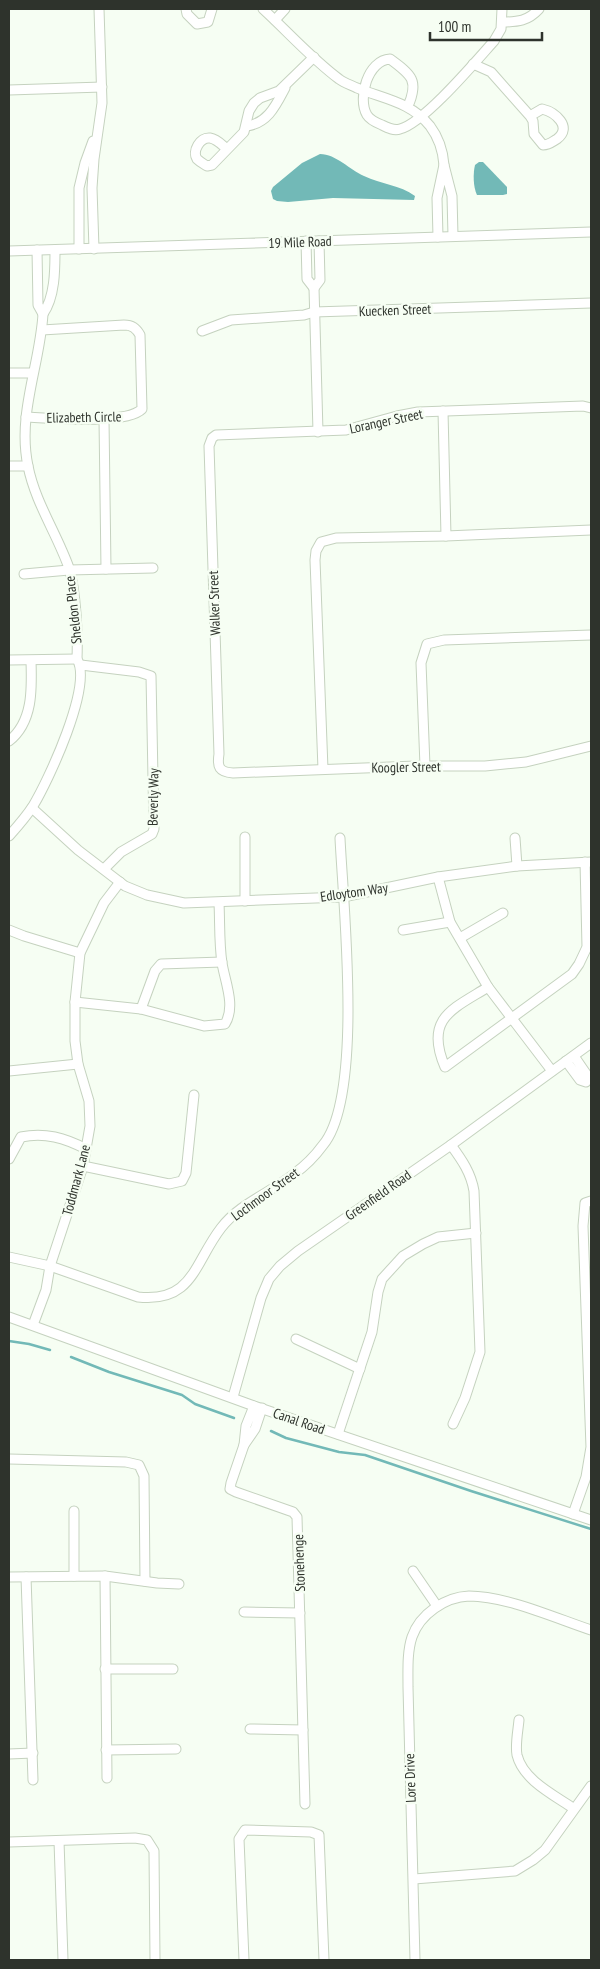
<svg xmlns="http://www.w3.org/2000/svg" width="600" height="1969" font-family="'PT Sans Narrow',sans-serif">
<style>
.water{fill:#72b9b7}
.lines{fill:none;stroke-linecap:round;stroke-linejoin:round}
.stream{stroke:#72b9b7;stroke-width:2.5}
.minor-casing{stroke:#c5d2bf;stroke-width:11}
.minor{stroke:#fff;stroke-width:9}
.labels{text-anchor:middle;stroke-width:5;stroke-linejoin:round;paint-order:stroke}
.street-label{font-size:14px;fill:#2e332c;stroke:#f6fef3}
</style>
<rect width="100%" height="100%" fill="#f6fef3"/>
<!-- water -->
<g class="water">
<path d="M320,154C336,154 350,170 364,176C381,184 400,185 415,196L414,200L333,198L288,202L277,201L273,199L271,191L273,187L302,163Z"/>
<path d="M479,162H483L507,187V194L503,195H477C473,187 473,173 475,165Z"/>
</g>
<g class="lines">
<!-- stream -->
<g class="stream">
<polyline points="9,1341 29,1344 50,1350"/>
<polyline points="71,1357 109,1372 182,1395 195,1404 234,1418"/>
<polyline points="271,1431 286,1438 339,1452 365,1455 471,1491 591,1529"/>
</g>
<!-- minor casing -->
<g class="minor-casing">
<g id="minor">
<polyline points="186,9 187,14 197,24 208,22 212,9"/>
<path d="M263,9C288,32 312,59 339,79C344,83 351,85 357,88C384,99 411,102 430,126C439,138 443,151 444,165"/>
<polyline points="275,20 285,9"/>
<path d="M502,22C518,22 528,21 539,9"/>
<path d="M473,64L491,72L530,116L533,121L534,134L543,145C549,145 552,142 557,139C573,127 555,112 542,109L530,116"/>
<polyline points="9,90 102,87"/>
<path d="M408,106C419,81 412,75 390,59C368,60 357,98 367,115C370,120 377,123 382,125C388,128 394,131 400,129C424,123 476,61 494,41L501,29L502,9"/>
<path d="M247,126C268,123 276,105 285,88"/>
<path d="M227,149C222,145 217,139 210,138C200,137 192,151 197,159C200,162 204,164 207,166L212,165L244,132L249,111L254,103L260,98L279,91L314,57"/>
<polyline points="438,237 437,198 444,165 452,196 453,236"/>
<polyline points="306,241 307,279 314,288 320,280 319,241"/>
<polyline points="79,249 79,188 85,163 93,141"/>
<polyline points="94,249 92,188 94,159 102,103 99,9"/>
<path d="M37,250L38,305L43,314C55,297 55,270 55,250"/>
<polyline points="9,251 591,232"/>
<polyline points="314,288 318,432"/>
<polyline points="202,331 231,320 304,315 314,312 591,303"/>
<polyline points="9,373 32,373"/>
<path d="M591,408L583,406L418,412L397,416L346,430L216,435L212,438L209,446L219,754C217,767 219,772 233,773L416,766H485L526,762L591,746"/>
<polyline points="443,411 446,536"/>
<path d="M26,417C51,418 126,425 142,409L140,335C136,328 132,325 124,325L42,330"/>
<polyline points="104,419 106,569"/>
<polyline points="9,466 28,466"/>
<polyline points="24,574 69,570 153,568"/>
<polyline points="9,660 77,659"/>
<polyline points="81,665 139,672 151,676 154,829 152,834 121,852 104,869"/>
<path d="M9,741C33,722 32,689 31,661"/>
<polyline points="425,766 421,663 427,644 444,640 591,635"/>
<polyline points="323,769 315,560 316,551 321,542 336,538 446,536 591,530"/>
<polyline points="32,808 78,850 125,886 147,895 184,903 343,897 438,877 517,866 591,862"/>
<path d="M9,836C17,827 26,817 33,806C48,781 93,686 77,659C78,634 76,592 69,568C57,534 35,502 28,466C17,414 40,365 43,314"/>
<polyline points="515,838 517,866"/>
<polyline points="438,877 450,922 488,987 552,1071"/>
<polyline points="245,901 245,837"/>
<polyline points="9,930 24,936 80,953"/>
<polyline points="403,930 450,922"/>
<polyline points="460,938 503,913"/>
<path d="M488,987C453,1009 424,1018 445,1067L572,974L579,964L587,947L585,862"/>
<path d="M75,1002L141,1009L204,1026L225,1024C236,1006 225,982 222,963C219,943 220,923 219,903"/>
<polyline points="141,1009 155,971 161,964 222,962"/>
<polyline points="566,1061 580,1080 586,1082 587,1075 574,1056"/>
<polyline points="9,1071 78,1064"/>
<path d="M451,1145C462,1160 471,1173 474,1191L480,1352L465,1398L453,1424"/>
<path d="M9,1159L21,1137C45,1132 65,1138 86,1149"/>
<polyline points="83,1166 169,1184 182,1181 186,1173 194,1095"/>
<path d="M9,1257L50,1266L138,1297C193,1303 194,1263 221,1228C239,1204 270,1193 294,1174C305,1166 315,1156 323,1145C364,1096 343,904 340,838"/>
<polyline points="9,1317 254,1406 591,1520"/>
<polyline points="33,1325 46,1290 50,1266 83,1166 90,1126 89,1101 78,1064 75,1041 75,1002 80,953 104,903 120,882"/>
<polyline points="296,1339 360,1369"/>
<polyline points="233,1397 261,1298 269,1279 280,1266 298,1251 451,1145 591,1043"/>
<polyline points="254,1406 246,1426 244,1445 255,1429 262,1408"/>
<polyline points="338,1434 372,1332 378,1292 382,1279 403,1256 423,1244 438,1237 476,1233"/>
<polyline points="244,1445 231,1483 230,1489 236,1492 293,1512 297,1517 305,1804"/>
<polyline points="9,1459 126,1462 139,1465 144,1476 145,1581"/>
<polyline points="74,1511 74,1576"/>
<polyline points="573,1514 586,1477 591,1447 583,1226 585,1203 591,1201"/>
<polyline points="413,1571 437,1606"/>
<polyline points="105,1576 107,1778"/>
<polyline points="9,1577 105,1576 157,1583 179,1584"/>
<polyline points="26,1577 33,1780"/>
<polyline points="244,1612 300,1613"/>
<polyline points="105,1669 173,1669"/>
<path d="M519,1720C518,1731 515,1745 517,1755C523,1780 554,1795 573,1808"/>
<polyline points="250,1729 303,1730"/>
<polyline points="106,1750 176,1749"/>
<polyline points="9,1754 33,1753"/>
<polyline points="59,1841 63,1960"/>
<polyline points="9,1842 135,1838 147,1840 154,1851 155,1960"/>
<polyline points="414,1879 515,1871 533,1860 545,1850 591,1786"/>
<polyline points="244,1960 239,1839 245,1830 311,1832 319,1835 324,1960"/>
<path d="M415,1960L408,1687C408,1670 407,1652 412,1637C420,1614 445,1597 469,1596C506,1596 555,1618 591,1630"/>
</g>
</g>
<!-- minor -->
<use href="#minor" class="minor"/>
</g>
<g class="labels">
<!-- street labels -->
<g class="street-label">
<text transform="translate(300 242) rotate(-2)" y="5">19 Mile Road</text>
<text transform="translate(395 310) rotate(-2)" y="5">Kuecken Street</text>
<text transform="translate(84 417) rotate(-1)" y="5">Elizabeth Circle</text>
<text transform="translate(386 421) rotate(-12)" y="5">Loranger Street</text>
<text transform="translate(214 603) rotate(-92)" y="5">Walker Street</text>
<text transform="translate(73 610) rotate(-96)" y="5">Sheldon Place</text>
<text transform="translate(406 767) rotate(-1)" y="5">Koogler Street</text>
<text transform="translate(153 797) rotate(-89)" y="5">Beverly Way</text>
<text transform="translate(354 892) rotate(-8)" y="5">Edloytom Way</text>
<text transform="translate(76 1180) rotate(-75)" y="5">Toddmark Lane</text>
<text transform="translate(265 1194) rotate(-36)" y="5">Lochmoor Street</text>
<text transform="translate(378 1195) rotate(-35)" y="5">Greenfield Road</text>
<text transform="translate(299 1421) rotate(19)" y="5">Canal Road</text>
<text transform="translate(299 1563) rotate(-92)" y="5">Stonehenge</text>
<text transform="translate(410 1778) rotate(-92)" y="5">Lore Drive</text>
</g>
</g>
<!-- border -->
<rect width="600" height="1969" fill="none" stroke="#2e332c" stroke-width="20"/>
<!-- scale -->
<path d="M430 32v8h112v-8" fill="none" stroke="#2e332c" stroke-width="2.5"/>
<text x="438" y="32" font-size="15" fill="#2e332c" stroke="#f6fef3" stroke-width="4" paint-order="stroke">100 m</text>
</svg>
